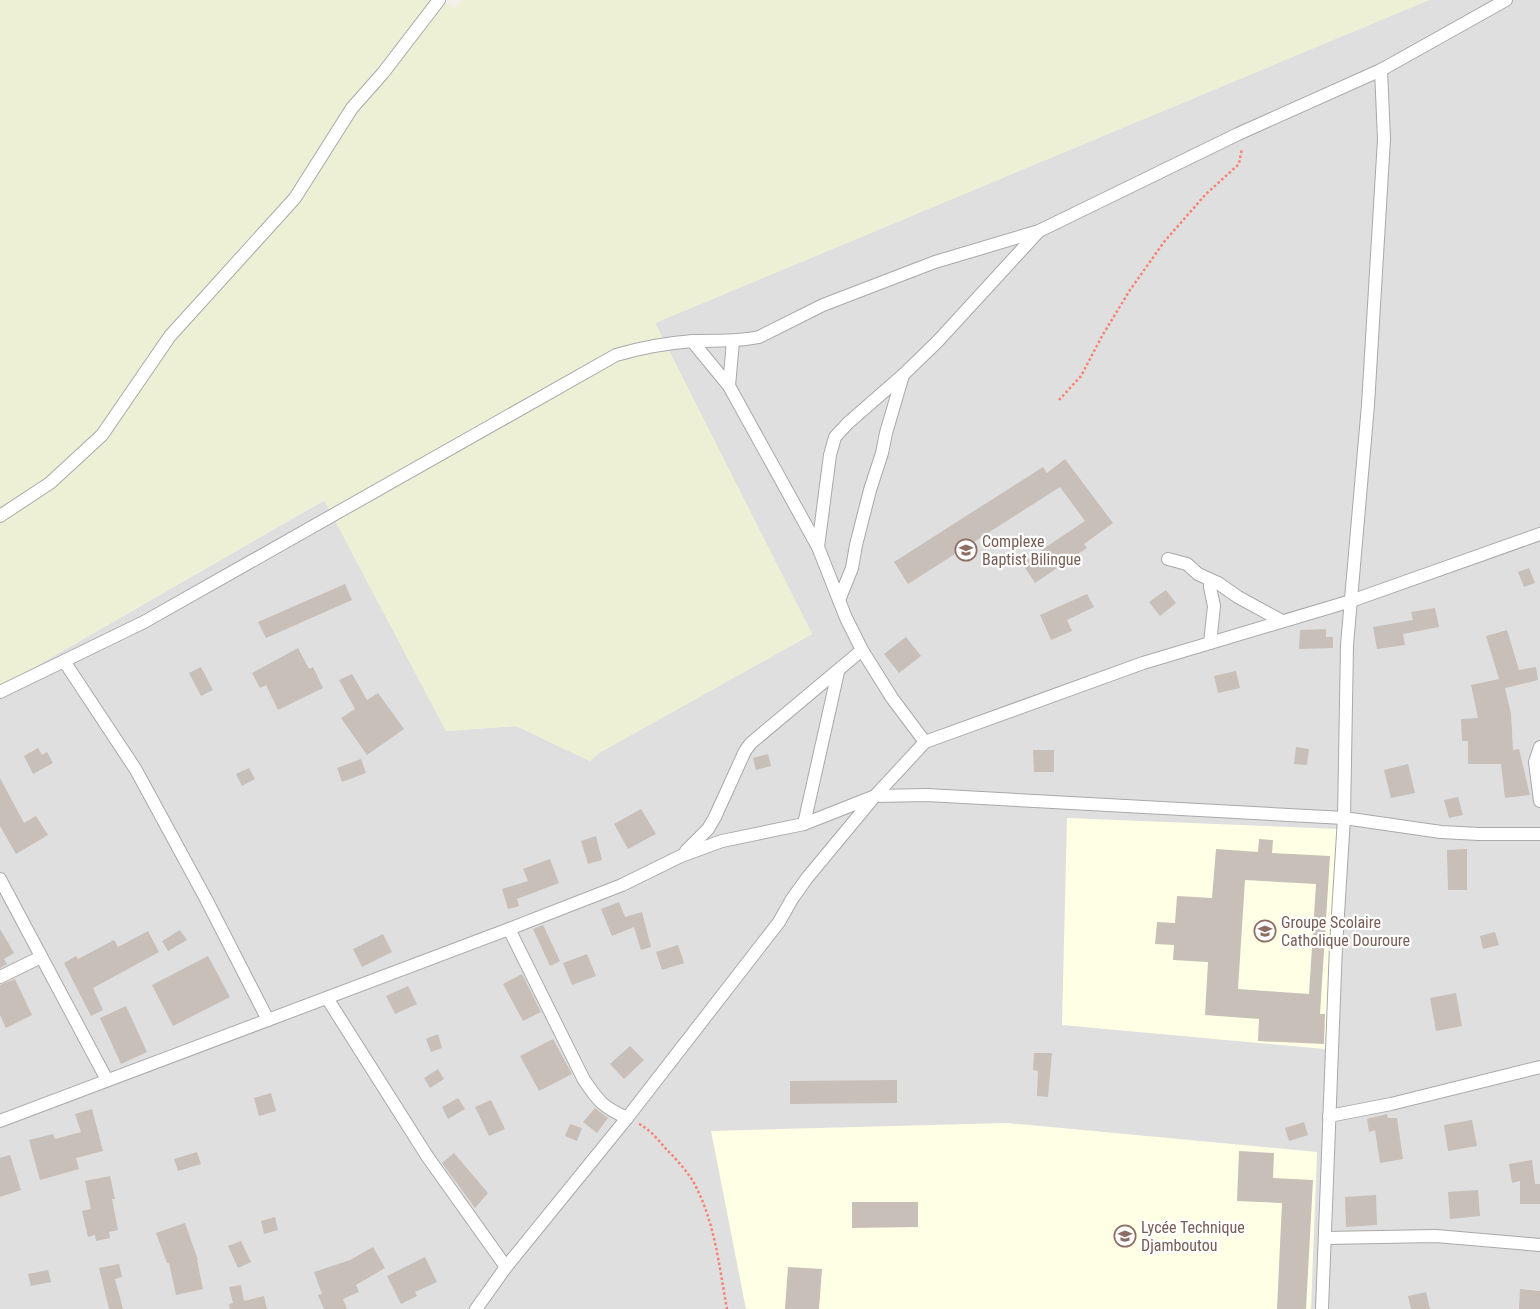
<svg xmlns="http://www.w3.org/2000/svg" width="1540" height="1309" font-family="'Roboto Condensed',sans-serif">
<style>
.residential{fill:#e0dfdf}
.education{fill:#ffffe5}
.farmland{fill:#eef0d5}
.building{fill:#c7bfb8;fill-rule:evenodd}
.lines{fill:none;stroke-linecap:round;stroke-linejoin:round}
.minor-casing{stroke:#a9a9a9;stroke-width:14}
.path{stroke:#fa8072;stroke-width:2.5;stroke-dasharray:2.5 2.5;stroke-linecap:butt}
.minor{stroke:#fff;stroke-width:12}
.labels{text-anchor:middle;stroke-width:4.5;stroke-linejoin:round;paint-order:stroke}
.education-label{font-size:16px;fill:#785e54;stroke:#fff;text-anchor:start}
</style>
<rect width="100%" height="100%" fill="#f2efe9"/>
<!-- residential -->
<polygon class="residential" points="1429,0 1540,0 1540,1309 0,1309 0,687 325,500 446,731 516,726 590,761 599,753 812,634 655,323"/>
<!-- education -->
<g class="education">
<polygon points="1067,818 1339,829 1325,1049 1062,1025"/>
<polygon points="1007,1123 1317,1152 1311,1309 746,1309 711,1131"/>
</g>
<!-- farmland -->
<polygon class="farmland" points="0,0 440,0 455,9 462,0 1429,0 655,323 812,634 599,753 590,761 516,726 446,731 324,500 0,687"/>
<!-- building -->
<g class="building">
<polygon points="1065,459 1113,523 1084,544 1087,548 1035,583 1022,563 1085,521 1060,487 908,584 894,562 1043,467 1047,473"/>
<polygon points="1529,568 1535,583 1524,587 1518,572"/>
<polygon points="345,584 352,600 266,638 258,622"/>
<polygon points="1166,590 1176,603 1160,616 1149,602"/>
<polygon points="1087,594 1094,607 1067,620 1072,631 1051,640 1040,615"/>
<polygon points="1435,608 1439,627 1403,634 1405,645 1377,649 1373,627 1413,620 1411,612"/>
<polygon points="1326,629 1326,637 1333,637 1333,648 1299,649 1300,630"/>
<polygon points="1507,630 1519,670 1536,667 1538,680 1505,688 1511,714 1513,750 1519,749 1530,795 1505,798 1501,764 1468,764 1468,741 1462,741 1461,719 1478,718 1471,685 1499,679 1486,636"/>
<polygon points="906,637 921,656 899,673 884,654"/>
<polygon points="298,648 309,669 313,667 323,688 278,710 266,685 260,688 252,673"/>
<polygon points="201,667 213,690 201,696 189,673"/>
<polygon points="1236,671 1240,688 1218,693 1214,676"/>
<polygon points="352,674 367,700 378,693 404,729 367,755 341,718 355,709 339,680"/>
<polygon points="1296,747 1309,749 1307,765 1294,764"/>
<polygon points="38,748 42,755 47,752 53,763 33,774 24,756"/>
<polygon points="1033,750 1054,750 1054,772 1034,772"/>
<polygon points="768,754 771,766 756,770 753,758"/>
<polygon points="361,759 366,773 342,782 337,768"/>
<polygon points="1408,764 1415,793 1391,798 1384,770"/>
<polygon points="249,768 255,779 242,786 236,774"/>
<polygon points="0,778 24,823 36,816 48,835 16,854 0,826"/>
<polygon points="1458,797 1463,815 1449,818 1444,800"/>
<polygon points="641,809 656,834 628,849 614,824"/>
<polygon points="596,836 602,860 588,864 581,841"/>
<path d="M1259,839L1273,840L1272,853L1330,856L1320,1014H1325L1324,1044L1258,1041L1259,1019L1205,1015L1208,962L1173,960L1174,945L1155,944L1157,922L1175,923L1177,896L1212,898L1216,849L1258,852ZM1245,880L1316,884L1309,994L1238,989Z"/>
<polygon points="1467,849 1467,890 1448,890 1447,850"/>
<polygon points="550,859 559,883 517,899 519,906 508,909 502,889 528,881 523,869"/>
<polygon points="619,902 625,917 642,912 651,947 641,950 634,927 612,936 601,909"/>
<polygon points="543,925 560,961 550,966 533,929"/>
<polygon points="0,929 14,953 4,959 7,964 0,968"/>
<polygon points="180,930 187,940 168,951 162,941"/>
<polygon points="148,931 159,952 93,988 103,1010 91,1016 64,963 76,956 78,959 114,940 118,947"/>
<polygon points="1495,932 1499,945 1483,949 1480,936"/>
<polygon points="383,934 392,952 362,967 353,949"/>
<polygon points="678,945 684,963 662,970 656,952"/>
<polygon points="587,954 596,976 572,985 563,963"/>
<polygon points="208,956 230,997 173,1026 152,985"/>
<polygon points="522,974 541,1012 523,1021 503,984"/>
<polygon points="15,979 32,1015 6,1028 0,1015 0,985"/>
<polygon points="408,986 417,1004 395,1014 386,996"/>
<polygon points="1456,993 1462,1026 1436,1031 1430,998"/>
<polygon points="126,1006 147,1052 121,1064 100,1018"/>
<polygon points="438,1034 442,1048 431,1052 426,1039"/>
<polygon points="553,1039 572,1074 539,1091 520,1056"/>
<polygon points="630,1046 644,1060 624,1079 610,1064"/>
<polygon points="1034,1053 1052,1053 1048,1097 1037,1096 1038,1071 1033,1070"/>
<polygon points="438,1069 444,1079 430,1088 424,1078"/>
<polygon points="897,1080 897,1103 790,1104 790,1081"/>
<polygon points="271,1093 276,1111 259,1116 254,1098"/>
<polygon points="458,1098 465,1109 448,1119 442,1107"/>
<polygon points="491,1100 505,1129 489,1136 475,1107"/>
<polygon points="595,1108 608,1118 597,1133 583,1122"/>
<polygon points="92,1109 103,1151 76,1158 79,1169 40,1180 29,1140 53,1134 55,1139 81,1132 75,1114"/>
<polygon points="1387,1114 1388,1118 1397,1118 1403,1159 1380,1163 1375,1130 1369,1132 1367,1119"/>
<polygon points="1472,1120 1477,1146 1448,1151 1444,1125"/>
<polygon points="1304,1122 1308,1135 1289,1141 1285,1128"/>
<polygon points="570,1124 582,1128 577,1141 565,1136"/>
<polygon points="1239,1151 1274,1153 1273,1178 1313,1180 1306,1309 1277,1309 1282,1203 1237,1201"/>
<polygon points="197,1152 201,1164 178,1171 174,1159"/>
<polygon points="454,1153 488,1193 475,1208 442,1163"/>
<polygon points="10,1155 21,1190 0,1197 0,1158"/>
<polygon points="1532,1160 1535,1184 1540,1184 1540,1204 1520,1204 1520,1181 1512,1183 1509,1164"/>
<polygon points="110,1176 115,1199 112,1199 118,1230 109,1232 110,1238 96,1241 95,1235 88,1237 82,1211 91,1209 85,1181"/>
<polygon points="1478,1190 1480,1216 1450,1219 1448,1192"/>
<polygon points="1376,1195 1377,1225 1346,1227 1345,1197"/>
<polygon points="852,1202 918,1202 918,1227 852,1228"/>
<polygon points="275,1217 278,1230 264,1234 261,1221"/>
<polygon points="185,1223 198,1260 197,1260 203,1289 176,1295 169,1263 167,1263 156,1233"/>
<polygon points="241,1241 251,1262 238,1268 228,1246"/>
<polygon points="373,1247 385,1268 356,1285 359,1292 343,1299 347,1309 324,1309 318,1295 322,1294 314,1272 350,1260"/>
<polygon points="425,1257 437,1282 415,1292 417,1296 401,1304 387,1276"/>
<polygon points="119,1264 122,1277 115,1279 123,1309 109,1309 99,1268"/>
<polygon points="788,1267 822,1269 819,1309 785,1309"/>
<polygon points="48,1270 51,1282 31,1286 28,1274"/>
<polygon points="241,1285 244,1301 264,1296 267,1309 230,1309 229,1304 233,1303 229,1287"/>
<polygon points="1520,1289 1540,1291 1540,1309 1519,1309"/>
<polygon points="1426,1292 1430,1309 1411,1309 1408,1296"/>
</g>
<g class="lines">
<!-- minor casing -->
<g class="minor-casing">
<g id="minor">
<polyline points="692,341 729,386 818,547 846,618 862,650 892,698 925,742"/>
<polyline points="729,386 733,341"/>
<polyline points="0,516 50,483 102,435 170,336 295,198 352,108 383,73 439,0"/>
<polyline points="818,547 830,455 835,437 848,423 903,375 938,341 1038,232"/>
<polyline points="1168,559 1187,564 1198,574 1218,583 1238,597 1282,621"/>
<polyline points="839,600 852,568 856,545 870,490 882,453 886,433 903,375"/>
<polyline points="1210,643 1214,606 1210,587 1210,580"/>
<polyline points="64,661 136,770 206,899 268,1020"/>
<path d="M0,692L144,622L616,355C640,348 667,343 693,341C715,340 737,342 759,337L823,305L935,262L1039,231L1238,134L1381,70L1506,0"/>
<polyline points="1540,747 1535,762 1540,801"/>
<polyline points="804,824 838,672"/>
<polyline points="686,851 708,829 715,817 745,751 751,743 862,650"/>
<polyline points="0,879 107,1080"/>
<path d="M509,929L584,1080C599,1102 603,1107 627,1118"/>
<polyline points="0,977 41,957"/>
<polyline points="327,998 427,1156 506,1267"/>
<polyline points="1329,1116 1391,1104 1540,1067"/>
<polyline points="0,1121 509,929 622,885 681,856 722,841 804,824 875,796 927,795 1344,818 1441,832 1479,834 1540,834"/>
<polyline points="1325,1238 1436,1236 1540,1245"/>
<polyline points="476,1309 506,1267 627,1118 779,922 792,899 807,878 875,796 925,742 1143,663 1351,601 1540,534"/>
<polyline points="1322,1309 1336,946 1344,818 1347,645 1368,405 1384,139 1381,70"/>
</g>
</g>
<!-- path -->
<g class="path">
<polyline points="1059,400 1081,376 1102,336 1130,290 1164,242 1205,195 1239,164 1242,148"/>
<path d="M639,1124C651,1130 659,1141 667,1150C677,1160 687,1171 694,1183C715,1222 719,1266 727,1309"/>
</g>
<!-- minor -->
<use href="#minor" class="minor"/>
</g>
<!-- icons -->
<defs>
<g id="school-ring" transform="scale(1.125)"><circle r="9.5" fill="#fff" stroke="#8d6e63" stroke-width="1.5"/><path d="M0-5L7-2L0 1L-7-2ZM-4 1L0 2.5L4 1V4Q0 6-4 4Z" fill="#8d6e63"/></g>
</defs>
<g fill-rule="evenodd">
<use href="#school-ring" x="966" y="550"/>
<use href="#school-ring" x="1265" y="931"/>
<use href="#school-ring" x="1125" y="1236"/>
</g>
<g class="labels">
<!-- education labels -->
<g class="education-label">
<text x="982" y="547">Complexe<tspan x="982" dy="18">Baptist Bilingue</tspan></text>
<text x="1281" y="928">Groupe Scolaire<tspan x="1281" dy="18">Catholique Douroure</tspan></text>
<text x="1141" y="1233">Lycée Technique<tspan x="1141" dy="18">Djamboutou</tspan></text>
</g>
</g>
</svg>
